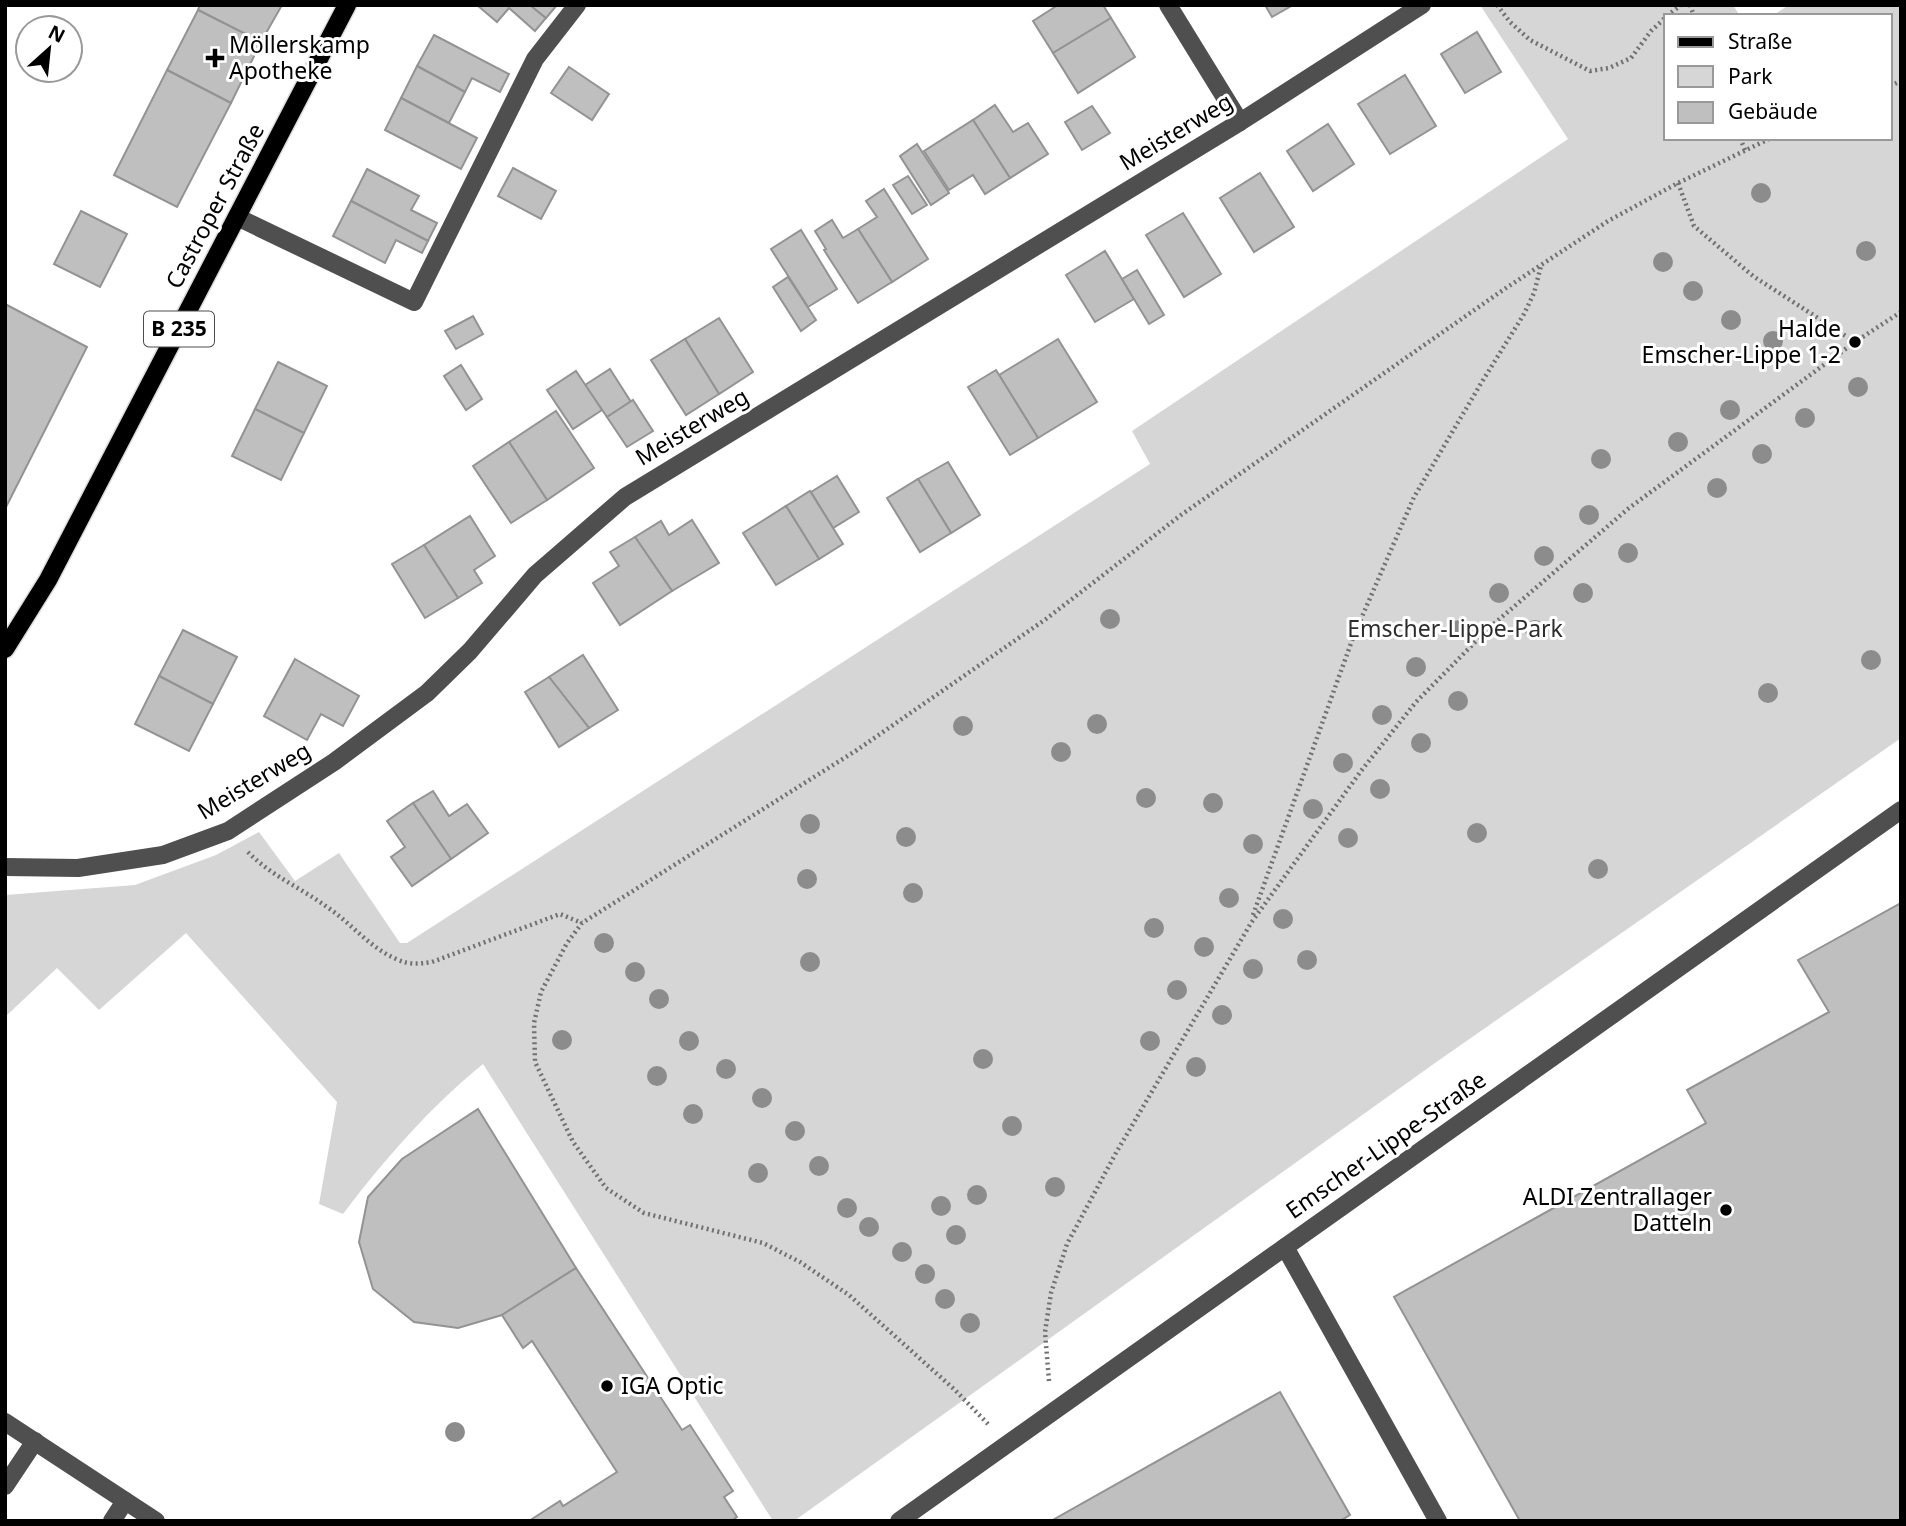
<svg xmlns="http://www.w3.org/2000/svg" width="1906" height="1526" font-family="'Noto Sans',sans-serif">
<style>
.green{fill:#d6d6d6}
.building{fill:#bfbfbf;stroke:#939393;stroke-width:2}
.lines{fill:none;stroke-linecap:round;stroke-linejoin:round}
.major-casing{stroke:#dbdbdb;stroke-width:21}
.path{stroke:#717171;stroke-width:4.5;stroke-dasharray:2 3.5;stroke-linecap:butt}
.minor{stroke:#4f4f4f;stroke-width:18}
.major{stroke:#000;stroke-width:18}
.tree{fill:#8c8c8c}
.poi-dot{fill:#000;stroke:#fff;stroke-width:2.5}
.labels{text-anchor:middle;stroke-width:6;stroke-linejoin:round;paint-order:stroke}
.shield{fill:#fff;stroke:#4c4c4c;stroke-width:2}
.shield-label{font-size:21px;font-weight:bold;fill:#000}
.poi-label{font-size:23px;fill:#000;stroke:#fff;text-anchor:start}
.street-label{font-size:23px;fill:#000;stroke:#fff}
.park-label{font-size:23px;fill:#2d2d2d;stroke:#fff}
</style>
<rect width="100%" height="100%" fill="#fff"/>
<!-- green -->
<path class="green" d="M1480,5H1733L1740,16H1666V138H1890V16H1772L1789,5H1901V738L1435,1063L794,1521H773L483,1064C430,1107 384,1160 343,1214L319,1204L337,1102L186,933L99,1010L57,968L5,1017V895L135,885L216,855L259,832L295,881L339,853L400,943H407L1150,464L1132,431L1568,139Z"/>
<!-- building -->
<g class="building">
<polygon points="200,5 282,5 261,42 198,10"/>
<polygon points="477,5 530,5 546,18 535,31 509,8 497,22"/>
<polygon points="530,5 557,5 546,18"/>
<polygon points="1058,5 1103,5 1111,18 1053,53 1033,21"/>
<polygon points="1265,5 1293,5 1272,17"/>
<polygon points="198,10 261,42 231,103 167,70"/>
<polygon points="1111,18 1135,57 1078,93 1053,53"/>
<polygon points="1477,32 1501,72 1465,93 1441,54"/>
<polygon points="434,35 509,74 500,92 472,78 465,92 417,66"/>
<polygon points="417,66 465,92 449,123 401,98"/>
<polygon points="569,67 609,94 592,120 551,93"/>
<polygon points="167,70 231,103 177,207 114,175"/>
<polygon points="1405,75 1436,126 1390,154 1358,104"/>
<polygon points="401,98 477,138 461,169 385,130"/>
<polygon points="995,105 1013,132 1028,123 1048,154 1010,178 973,120"/>
<polygon points="1092,106 1110,133 1082,150 1065,122"/>
<polygon points="973,120 1010,178 985,194 973,175 949,190 924,151"/>
<polygon points="1328,124 1354,164 1313,191 1287,151"/>
<polygon points="917,144 949,193 931,205 900,156"/>
<polygon points="513,168 556,191 541,219 498,196"/>
<polygon points="367,169 419,196 411,210 437,223 428,241 351,201"/>
<polygon points="1260,173 1294,227 1254,252 1220,198"/>
<polygon points="908,176 927,205 912,214 893,185"/>
<polygon points="884,189 928,259 892,282 858,229 877,217 866,201"/>
<polygon points="351,201 428,241 422,253 396,240 385,263 333,236"/>
<polygon points="81,211 127,234 100,287 54,264"/>
<polygon points="1183,213 1221,274 1184,297 1146,235"/>
<polygon points="832,220 843,238 858,229 892,282 858,303 824,250 826,249 815,231"/>
<polygon points="801,230 837,289 808,307 771,249"/>
<polygon points="1105,251 1134,299 1095,322 1066,275"/>
<polygon points="1137,270 1164,315 1149,324 1122,279"/>
<polygon points="788,277 816,320 801,331 773,287"/>
<polygon points="5,304 87,347 5,509"/>
<polygon points="473,316 483,334 456,349 445,331"/>
<polygon points="719,318 753,372 719,394 685,339"/>
<polygon points="685,339 719,394 686,415 651,360"/>
<polygon points="1058,339 1097,402 1038,438 999,375"/>
<polygon points="278,362 327,386 304,433 255,409"/>
<polygon points="461,365 482,399 466,410 444,376"/>
<polygon points="610,369 631,402 607,417 585,385"/>
<polygon points="996,370 1038,438 1010,455 968,387"/>
<polygon points="576,371 602,410 573,429 547,390"/>
<polygon points="633,400 653,431 627,447 607,417"/>
<polygon points="255,409 304,433 281,480 232,456"/>
<polygon points="556,411 594,468 547,500 509,442"/>
<polygon points="509,442 547,500 511,523 473,466"/>
<polygon points="948,462 980,515 951,533 918,479"/>
<polygon points="837,476 859,512 833,528 811,492"/>
<polygon points="918,479 951,533 920,552 887,498"/>
<polygon points="810,491 843,544 819,559 786,506"/>
<polygon points="786,506 819,559 776,585 743,533"/>
<polygon points="470,516 495,556 474,570 482,583 458,598 424,545"/>
<polygon points="692,520 719,563 672,591 635,537 661,521 669,535"/>
<polygon points="635,537 672,591 620,625 593,583 619,566 610,552"/>
<polygon points="424,545 458,598 425,618 392,564"/>
<polygon points="183,630 237,657 213,704 159,676"/>
<polygon points="583,655 618,710 589,728 549,677"/>
<polygon points="295,659 359,696 343,726 321,714 307,740 264,716"/>
<polygon points="159,676 213,704 189,751 135,724"/>
<polygon points="549,677 589,728 559,747 525,692"/>
<polygon points="433,791 449,816 467,804 488,833 451,859 413,803"/>
<polygon points="413,803 451,859 412,886 391,857 405,847 387,821"/>
<polygon points="1901,903 1901,1521 1520,1521 1394,1297 1706,1123 1687,1090 1829,1012 1798,960"/>
<polygon points="478,1109 576,1268 502,1315 458,1328 414,1322 373,1289 359,1242 368,1197 402,1159"/>
<polygon points="576,1268 682,1430 690,1425 733,1491 724,1497 737,1517 731,1521 529,1521 560,1501 563,1506 617,1472 532,1341 523,1348 502,1315"/>
<polygon points="1280,1392 1350,1515 1340,1521 1051,1521"/>
</g>
<g class="lines">
<!-- major casing -->
<g class="major-casing">
<polyline id="major" points="5,649 48,580 347,5"/>
</g>
<!-- path -->
<g class="path">
<polyline points="1497,5 1510,22 1530,40 1590,71 1609,68 1631,58 1651,31 1666,17"/>
<polyline points="1690,5 1694,16"/>
<polyline points="1667,16 1681,5"/>
<polyline points="1890,86 1901,81"/>
<polyline points="1740,138 1745,150"/>
<polyline points="1678,183 1694,226 1753,276 1855,342"/>
<path d="M248,852C270,875 301,888 327,907C351,923 369,947 396,959C409,965 418,964 432,962L560,914L582,923"/>
<polyline points="1253,915 1354,635 1414,497 1480,385 1524,314 1534,293 1541,266"/>
<polyline points="1049,1381 1045,1332 1051,1293 1067,1244 1117,1151 1251,923 1361,771 1416,702 1489,628 1629,508 1855,342 1901,312"/>
<polyline points="988,1424 955,1390 849,1295 800,1262 763,1243 644,1213 606,1188 573,1142 535,1062 534,1023 541,992 567,943 582,923 857,750 1046,619 1181,515 1503,290 1608,221 1678,183 1771,138"/>
</g>
<!-- minor -->
<g class="minor">
<polyline points="1168,5 1240,122"/>
<polyline points="237,217 414,302 535,59 577,5"/>
<polyline points="5,867 78,868 163,855 228,831 334,762 427,693 470,651 535,575 625,497 1240,122 1422,5"/>
<polyline points="1285,1247 1438,1521"/>
<polyline points="5,1422 156,1521"/>
<polyline points="5,1486 35,1441"/>
<polyline points="112,1521 125,1501"/>
<polyline points="899,1521 1901,810"/>
</g>
<!-- major -->
<use href="#major" class="major"/>
</g>
<!-- trees -->
<g class="tree">
<circle cx="1761" cy="193" r="10"/>
<circle cx="1866" cy="251" r="10"/>
<circle cx="1663" cy="262" r="10"/>
<circle cx="1693" cy="291" r="10"/>
<circle cx="1731" cy="320" r="10"/>
<circle cx="1773" cy="341" r="10"/>
<circle cx="1858" cy="387" r="10"/>
<circle cx="1730" cy="410" r="10"/>
<circle cx="1805" cy="418" r="10"/>
<circle cx="1678" cy="442" r="10"/>
<circle cx="1762" cy="454" r="10"/>
<circle cx="1601" cy="459" r="10"/>
<circle cx="1717" cy="488" r="10"/>
<circle cx="1589" cy="515" r="10"/>
<circle cx="1628" cy="553" r="10"/>
<circle cx="1544" cy="556" r="10"/>
<circle cx="1499" cy="593" r="10"/>
<circle cx="1583" cy="593" r="10"/>
<circle cx="1110" cy="619" r="10"/>
<circle cx="1459" cy="630" r="10"/>
<circle cx="1535" cy="630" r="10"/>
<circle cx="1871" cy="660" r="10"/>
<circle cx="1416" cy="667" r="10"/>
<circle cx="1768" cy="693" r="10"/>
<circle cx="1458" cy="701" r="10"/>
<circle cx="1382" cy="715" r="10"/>
<circle cx="1097" cy="724" r="10"/>
<circle cx="963" cy="726" r="10"/>
<circle cx="1421" cy="743" r="10"/>
<circle cx="1061" cy="752" r="10"/>
<circle cx="1343" cy="763" r="10"/>
<circle cx="1380" cy="789" r="10"/>
<circle cx="1146" cy="798" r="10"/>
<circle cx="1213" cy="803" r="10"/>
<circle cx="1313" cy="809" r="10"/>
<circle cx="810" cy="824" r="10"/>
<circle cx="1477" cy="833" r="10"/>
<circle cx="906" cy="837" r="10"/>
<circle cx="1348" cy="838" r="10"/>
<circle cx="1253" cy="844" r="10"/>
<circle cx="1598" cy="869" r="10"/>
<circle cx="807" cy="879" r="10"/>
<circle cx="913" cy="893" r="10"/>
<circle cx="1229" cy="898" r="10"/>
<circle cx="1283" cy="919" r="10"/>
<circle cx="1154" cy="928" r="10"/>
<circle cx="604" cy="943" r="10"/>
<circle cx="1204" cy="947" r="10"/>
<circle cx="1307" cy="960" r="10"/>
<circle cx="810" cy="962" r="10"/>
<circle cx="1253" cy="969" r="10"/>
<circle cx="635" cy="972" r="10"/>
<circle cx="1177" cy="990" r="10"/>
<circle cx="659" cy="999" r="10"/>
<circle cx="1222" cy="1015" r="10"/>
<circle cx="562" cy="1040" r="10"/>
<circle cx="689" cy="1041" r="10"/>
<circle cx="1150" cy="1041" r="10"/>
<circle cx="983" cy="1059" r="10"/>
<circle cx="1196" cy="1067" r="10"/>
<circle cx="726" cy="1069" r="10"/>
<circle cx="657" cy="1076" r="10"/>
<circle cx="762" cy="1098" r="10"/>
<circle cx="693" cy="1114" r="10"/>
<circle cx="1012" cy="1126" r="10"/>
<circle cx="795" cy="1131" r="10"/>
<circle cx="819" cy="1166" r="10"/>
<circle cx="758" cy="1173" r="10"/>
<circle cx="1055" cy="1187" r="10"/>
<circle cx="977" cy="1195" r="10"/>
<circle cx="941" cy="1206" r="10"/>
<circle cx="847" cy="1208" r="10"/>
<circle cx="869" cy="1227" r="10"/>
<circle cx="956" cy="1235" r="10"/>
<circle cx="902" cy="1252" r="10"/>
<circle cx="925" cy="1274" r="10"/>
<circle cx="945" cy="1299" r="10"/>
<circle cx="970" cy="1323" r="10"/>
<circle cx="455" cy="1432" r="10"/>
</g>
<!-- markers -->
<g class="poi-dot">
<path d="M211.5 47.5h7v7h7v7h-7v7h-7v-7h-7v-7h7z"/>
<circle cx="1855" cy="342" r="7"/>
<circle cx="1726" cy="1210" r="7"/>
<circle cx="607" cy="1386" r="7"/>
</g>
<g class="labels">
<!-- shield labels -->
<rect class="shield" x="144" y="311.5" width="70" height="35" rx="5"/>
<g class="shield-label">
<text x="179" y="336">B 235</text>
</g>
<!-- poi labels -->
<g class="poi-label">
<text x="229" y="53">Möllerskamp<tspan x="229" dy="26">Apotheke</tspan></text>
<text x="1841" y="337" text-anchor="end">Halde<tspan x="1841" dy="26">Emscher-Lippe 1-2</tspan></text>
<text x="1712" y="1205" text-anchor="end">ALDI Zentrallager<tspan x="1712" dy="26">Datteln</tspan></text>
<text x="621" y="1394">IGA Optic</text>
</g>
<!-- street labels -->
<g class="street-label">
<text transform="translate(1176 132) rotate(-31)" y="8">Meisterweg</text>
<text transform="translate(215 206) rotate(-62)" y="8">Castroper Straße</text>
<text transform="translate(692 427) rotate(-31)" y="8">Meisterweg</text>
<text transform="translate(254 781) rotate(-31)" y="8">Meisterweg</text>
<text transform="translate(1386 1145) rotate(-35)" y="8">Emscher-Lippe-Straße</text>
</g>
<!-- park labels -->
<g class="park-label">
<text x="1455" y="637">Emscher-Lippe-Park</text>
</g>
</g>
<!-- border -->
<rect width="1906" height="1526" fill="none" stroke="#000000" stroke-width="14"/>
<!-- legend -->
<rect x="1664" y="14" width="228" height="126" fill="#ffffff" stroke="#999999" stroke-width="2"/>
<rect x="1678" y="37" width="35" height="10" fill="#000000" stroke="#999999" stroke-width="2"/>
<text x="1728" y="49" font-size="21" fill="#000000">Straße</text>
<rect x="1678" y="66" width="35" height="21" fill="#d6d6d6" stroke="#999999" stroke-width="2"/>
<text x="1728" y="84" font-size="21" fill="#000000">Park</text>
<rect x="1678" y="102" width="35" height="21" fill="#bfbfbf" stroke="#999999" stroke-width="2"/>
<text x="1728" y="119" font-size="21" fill="#000000">Gebäude</text>
<!-- north arrow -->
<g transform="translate(49 49) rotate(27)"><circle r="33" fill="#ffffff" stroke="#999999" stroke-width="2"/>
<path d="M0-5L12 26L0 18L-12 26Z" fill="#000000"/>
<text y="-10" font-size="19" font-weight="bold" text-anchor="middle" fill="#000000">N</text>
</g>
</svg>
